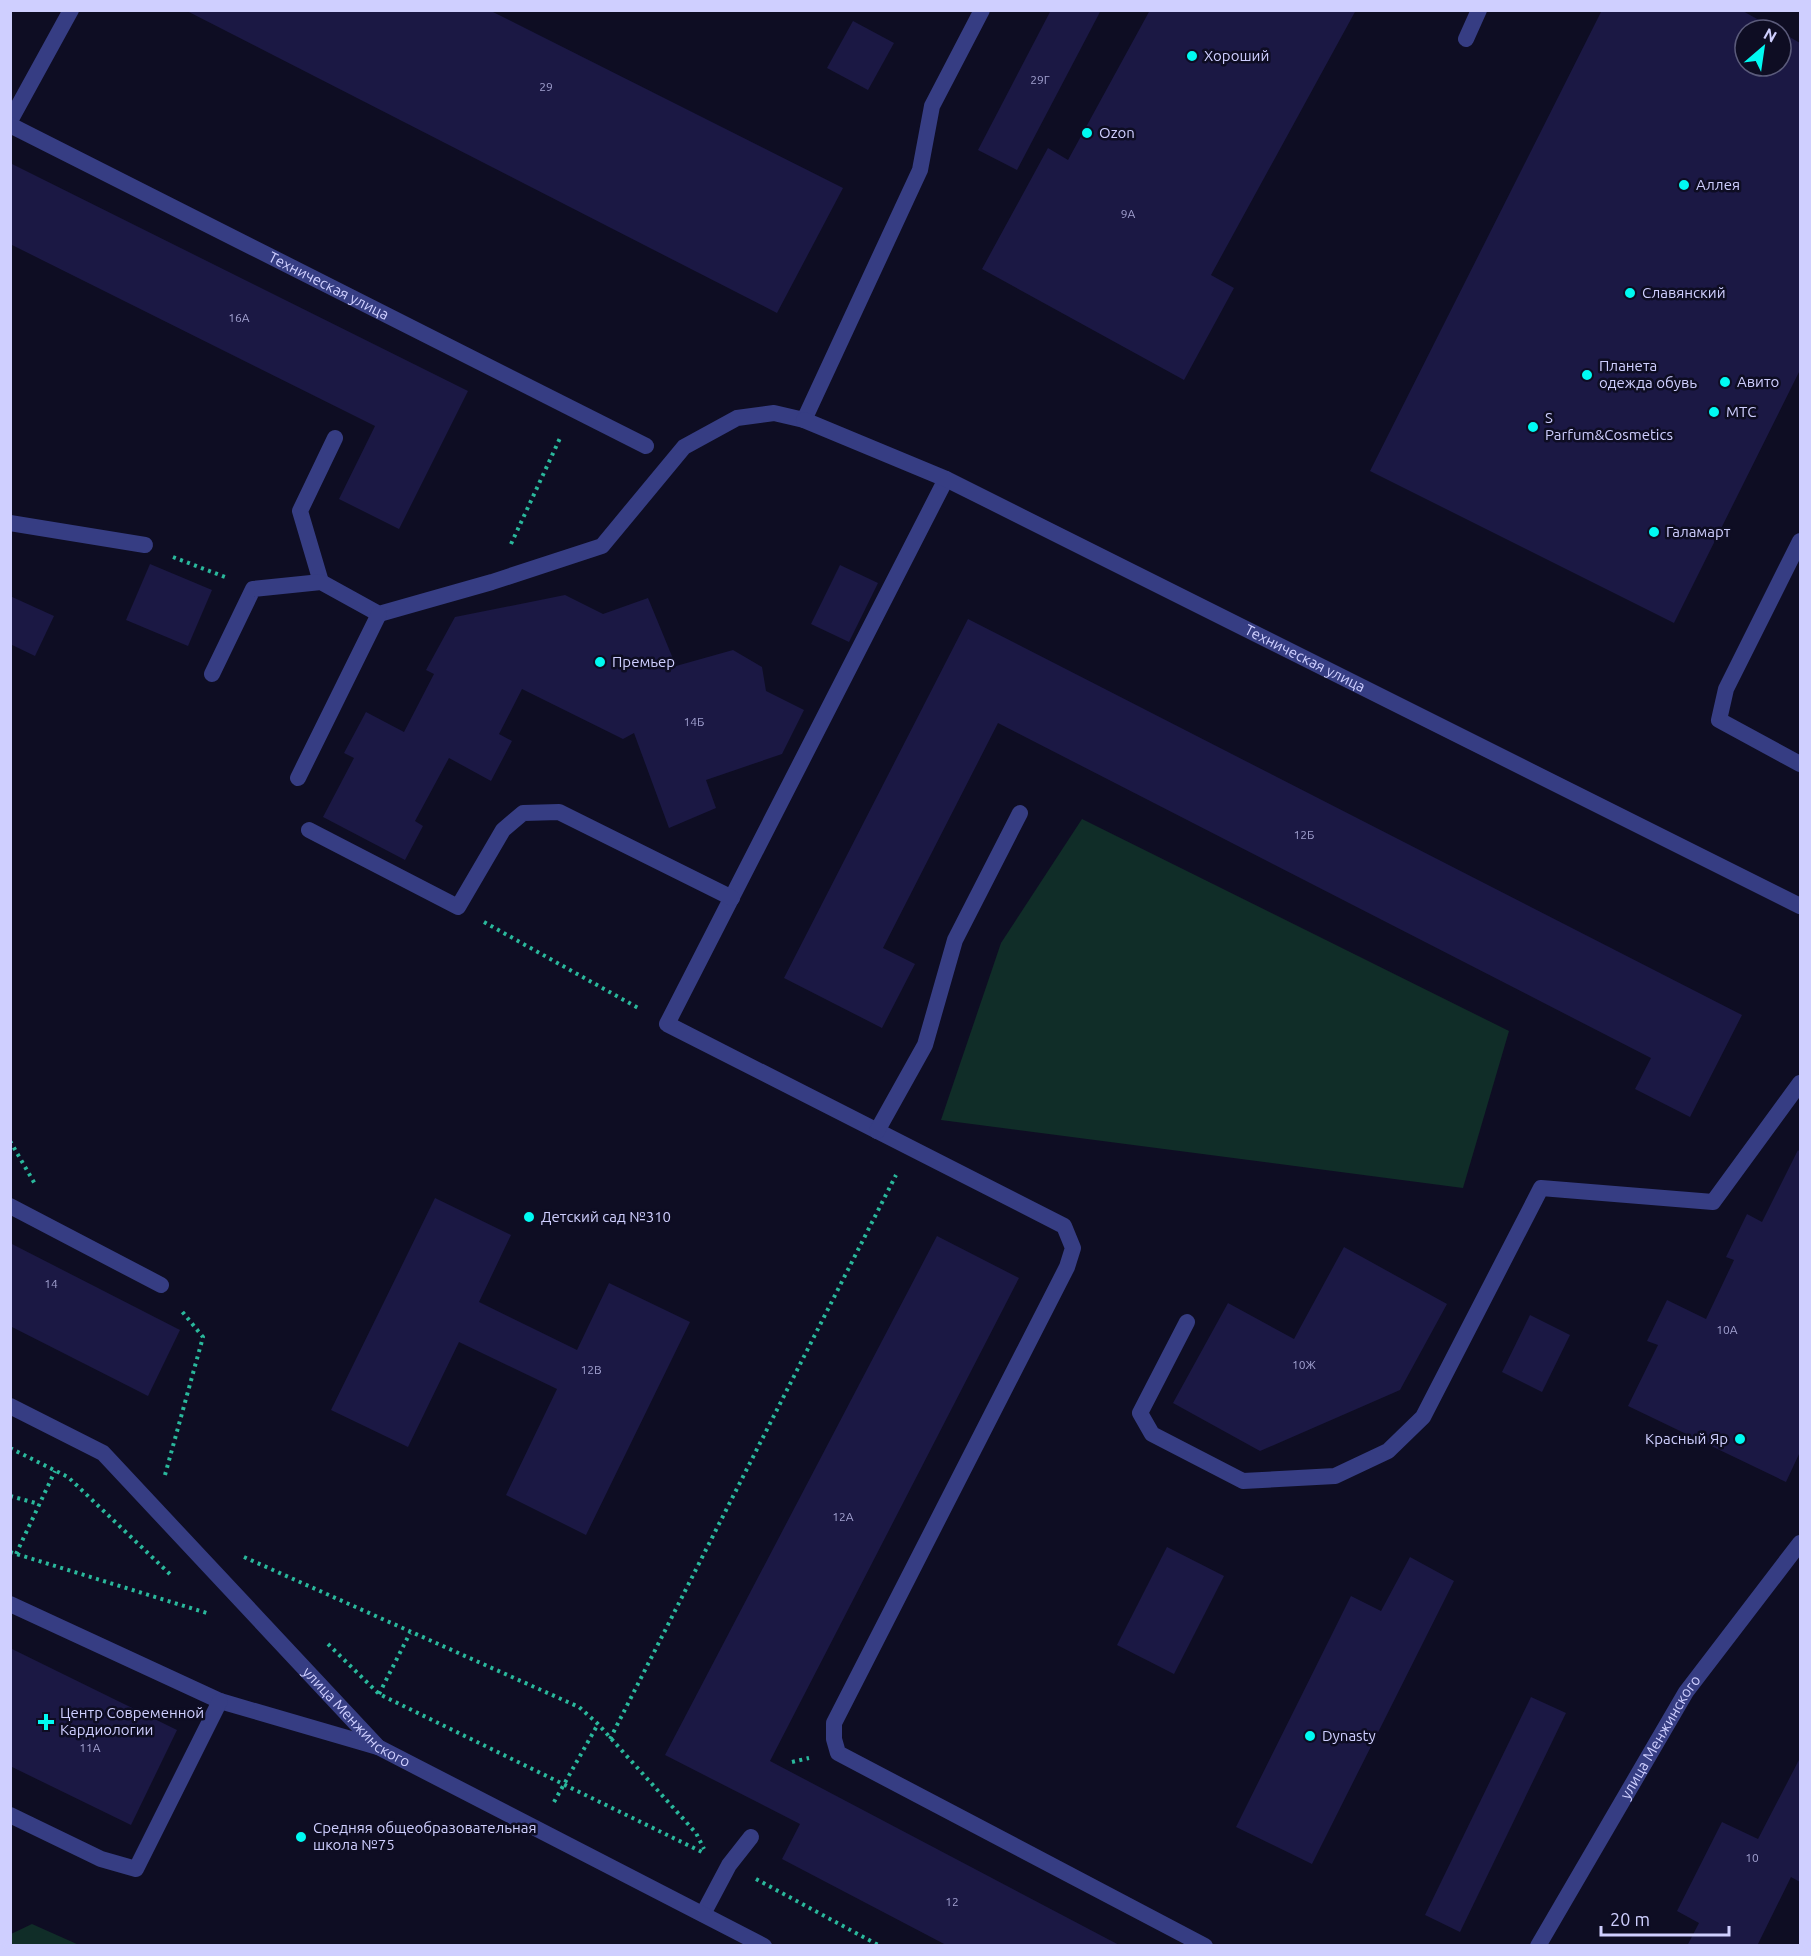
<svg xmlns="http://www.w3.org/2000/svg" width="1811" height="1956" font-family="Ubuntu,sans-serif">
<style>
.green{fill:#102d28}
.building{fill:#1b1844}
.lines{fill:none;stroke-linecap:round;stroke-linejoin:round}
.path{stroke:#2ab89c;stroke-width:4;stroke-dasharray:3 4.5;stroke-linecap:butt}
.service{stroke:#363d83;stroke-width:16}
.minor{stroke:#363d83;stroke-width:16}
.poi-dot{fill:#00faf2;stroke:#0e0d23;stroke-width:2}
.labels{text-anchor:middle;stroke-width:5;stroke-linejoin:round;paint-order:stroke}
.number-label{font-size:12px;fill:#a2a1d0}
.poi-label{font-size:15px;fill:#cfcfff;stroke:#0e0d23;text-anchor:start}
.street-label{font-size:15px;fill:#cfcfff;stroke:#0e0d23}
</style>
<rect width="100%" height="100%" fill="#0e0d23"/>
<!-- green -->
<g class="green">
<polygon points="1082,819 1509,1031 1463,1188 941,1120 1001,943"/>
<polygon points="32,1924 79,1945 11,1945 11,1934"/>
</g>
<!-- building -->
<g class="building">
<polygon points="185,10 489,10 843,188 777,313"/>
<polygon points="1051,10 1101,10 1017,170 978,150"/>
<polygon points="1150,10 1356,10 1211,275 1234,288 1184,380 982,269 1048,148 1068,160"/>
<polygon points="1602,10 1741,10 1777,30 1745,30 1745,66 1781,66 1781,32 1800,43 1800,370 1674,623 1370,471"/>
<polygon points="853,21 894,43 868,90 827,68"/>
<polygon points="10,163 468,391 399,529 339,499 375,426 10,244"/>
<polygon points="150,564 212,590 188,646 126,620"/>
<polygon points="840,565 878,583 849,642 811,624"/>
<polygon points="565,595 603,614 648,598 676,666 733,650 762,667 766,691 804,710 782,754 706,780 716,808 669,828 634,733 623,739 522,689 499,734 512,741 491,781 449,758 415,821 423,826 405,860 323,817 354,758 344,753 366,712 404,732 434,674 426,670 455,617"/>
<polygon points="10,596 54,616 35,656 10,644"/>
<polygon points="968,619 1742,1015 1690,1117 1635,1089 1651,1058 998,723 883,948 915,964 882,1028 784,978"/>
<polygon points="1798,1150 1800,1152 1800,1452 1786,1482 1628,1406 1658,1345 1647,1341 1667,1300 1706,1319 1734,1260 1726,1257 1747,1214 1762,1222"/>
<polygon points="435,1198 511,1235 479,1302 577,1350 609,1283 690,1322 586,1535 506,1495 557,1389 459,1342 408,1447 331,1410"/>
<polygon points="937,1236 1019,1278 770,1761 1121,1946 948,1946 782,1859 800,1824 665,1755"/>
<polygon points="10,1243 180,1330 148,1396 10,1326"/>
<polygon points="1344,1247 1447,1304 1400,1390 1260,1451 1173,1403 1228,1303 1294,1339"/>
<polygon points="1530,1315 1570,1335 1542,1392 1502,1372"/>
<polygon points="1167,1547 1224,1576 1174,1674 1117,1645"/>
<polygon points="1410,1557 1454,1581 1312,1864 1236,1827 1351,1596 1381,1611"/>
<polygon points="10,1648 177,1730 131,1825 10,1766"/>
<polygon points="1531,1697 1566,1713 1460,1932 1425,1915"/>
<polygon points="1800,1758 1800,1882 1791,1877 1757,1946 1687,1946 1699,1923 1677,1911 1722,1822 1758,1839"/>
</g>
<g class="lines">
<!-- path -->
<g class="path">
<polyline points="511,544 561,436"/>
<polyline points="173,557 225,577"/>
<polyline points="484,922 640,1009"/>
<polyline points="10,1141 35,1184"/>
<polyline points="10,1448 68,1477 173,1577"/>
<polyline points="165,1475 203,1337 180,1309"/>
<polyline points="10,1496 39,1504"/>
<polyline points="10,1552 210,1614"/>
<polyline points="16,1554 55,1471"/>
<polyline points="244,1557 579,1707 598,1724 696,1833 704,1849"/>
<polyline points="328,1644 379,1694 702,1852"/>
<polyline points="379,1694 410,1633"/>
<polyline points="610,1739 896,1175"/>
<polyline points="792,1762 809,1758"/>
<polyline points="554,1802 598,1724"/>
<polyline points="756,1879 880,1946"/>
</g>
<!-- service -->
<g class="service">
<polyline points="1466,39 1479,10"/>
<polyline points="10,121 71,10"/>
<polyline points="946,479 667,1024 1064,1226 1073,1248 1067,1267 834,1723 834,1739 838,1753 1205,1946"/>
<polyline points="10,523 145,545"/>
<polyline points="1800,541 1726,689 1719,720 1800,764"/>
<polyline points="321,582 300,511 335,438"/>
<polyline points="212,674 253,589 321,582 379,614 492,582 602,546 684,447 737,418 774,413 804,420 920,170 932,106 982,10"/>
<polyline points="298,778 379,614"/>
<polyline points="309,830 458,907 503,830 523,813 559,812 732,898"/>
<polyline points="877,1131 925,1045 955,940 1020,813"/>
<polyline points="10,1206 161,1285"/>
<polyline points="1187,1322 1140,1413 1152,1434 1243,1481 1335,1476 1388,1451 1423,1417 1541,1188 1713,1202 1800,1083"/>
<polyline points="10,1604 220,1701 378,1747"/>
<polyline points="10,1815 101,1859 136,1869 220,1701"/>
<polyline points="703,1914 729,1865 751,1837"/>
</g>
<!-- minor -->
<g class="minor">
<path id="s1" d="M10,125L646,446"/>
<path id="s2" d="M804,420L946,479L1800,906"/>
<path id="s3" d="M10,1406L103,1453L378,1747L764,1946"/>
<path id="s4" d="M1538,1946L1686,1692L1800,1543"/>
</g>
</g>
<!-- markers -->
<g class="poi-dot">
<circle cx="1192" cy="56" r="6"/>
<circle cx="1087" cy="133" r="6"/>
<circle cx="1684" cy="185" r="6"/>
<circle cx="1630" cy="293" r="6"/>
<circle cx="1587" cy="375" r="6"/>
<circle cx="1725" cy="382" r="6"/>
<circle cx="1714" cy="412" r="6"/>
<circle cx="1533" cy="427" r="6"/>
<circle cx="1654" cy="532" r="6"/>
<circle cx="600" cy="662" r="6"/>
<circle cx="529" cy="1217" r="6"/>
<circle cx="1740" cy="1439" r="6"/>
<path d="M43 1713h6v6h6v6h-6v6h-6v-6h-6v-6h6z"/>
<circle cx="1310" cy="1736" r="6"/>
<circle cx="301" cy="1837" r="6"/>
</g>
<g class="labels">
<!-- number labels -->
<g class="number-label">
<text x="1040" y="84">29Г</text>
<text x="546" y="91">29</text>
<text x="1128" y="218">9А</text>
<text x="239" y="322">16А</text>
<text x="694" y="726">14Б</text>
<text x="1304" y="839">12Б</text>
<text x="51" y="1288">14</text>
<text x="1727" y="1334">10А</text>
<text x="1304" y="1369">10Ж</text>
<text x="591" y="1374">12В</text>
<text x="843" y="1521">12А</text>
<text x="90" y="1752">11А</text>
<text x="1752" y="1862">10</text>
<text x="952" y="1906">12</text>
</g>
<!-- poi labels -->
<g class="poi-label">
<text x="1204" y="61">Хороший</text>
<text x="1099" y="138">Ozon</text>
<text x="1696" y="190">Аллея</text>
<text x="1642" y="298">Славянский</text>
<text x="1599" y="371">Планета<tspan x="1599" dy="17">одежда обувь</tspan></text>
<text x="1737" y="387">Авито</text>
<text x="1726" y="417">МТС</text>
<text x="1545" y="423">S<tspan x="1545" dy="17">Parfum&amp;Cosmetics</tspan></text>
<text x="1666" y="537">Галамарт</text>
<text x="612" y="667">Премьер</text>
<text x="541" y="1222">Детский сад №310</text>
<text x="1728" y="1444" text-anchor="end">Красный Яр</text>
<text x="60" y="1718">Центр Современной<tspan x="60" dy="17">Кардиологии</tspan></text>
<text x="1322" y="1741">Dynasty</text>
<text x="313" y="1833">Средняя общеобразовательная<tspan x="313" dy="17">школа №75</tspan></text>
</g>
<!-- street labels -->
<g class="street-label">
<text dy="5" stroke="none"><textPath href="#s1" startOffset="357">Техническая улица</textPath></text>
<text dy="5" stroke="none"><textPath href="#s2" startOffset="555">Техническая улица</textPath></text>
<text dy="5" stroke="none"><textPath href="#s3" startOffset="471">улица Менжинского</textPath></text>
<text dy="5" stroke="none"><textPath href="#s4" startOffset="242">улица Менжинского</textPath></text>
</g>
</g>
<!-- border -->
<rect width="1811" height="1956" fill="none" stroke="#cfcfff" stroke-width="24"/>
<!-- north arrow -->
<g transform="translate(1763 48) rotate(29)"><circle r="28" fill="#0e0d23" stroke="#5b5b7b" stroke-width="1.5"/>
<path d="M0-4.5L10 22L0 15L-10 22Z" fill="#00faf2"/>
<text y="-9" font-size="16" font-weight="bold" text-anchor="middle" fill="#cfcfff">N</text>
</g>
<!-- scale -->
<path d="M1601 1926v9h128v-9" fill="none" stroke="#cfcfff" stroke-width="3"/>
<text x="1610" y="1926" font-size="18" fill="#cfcfff" stroke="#0e0d23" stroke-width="4.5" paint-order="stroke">20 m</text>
</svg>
